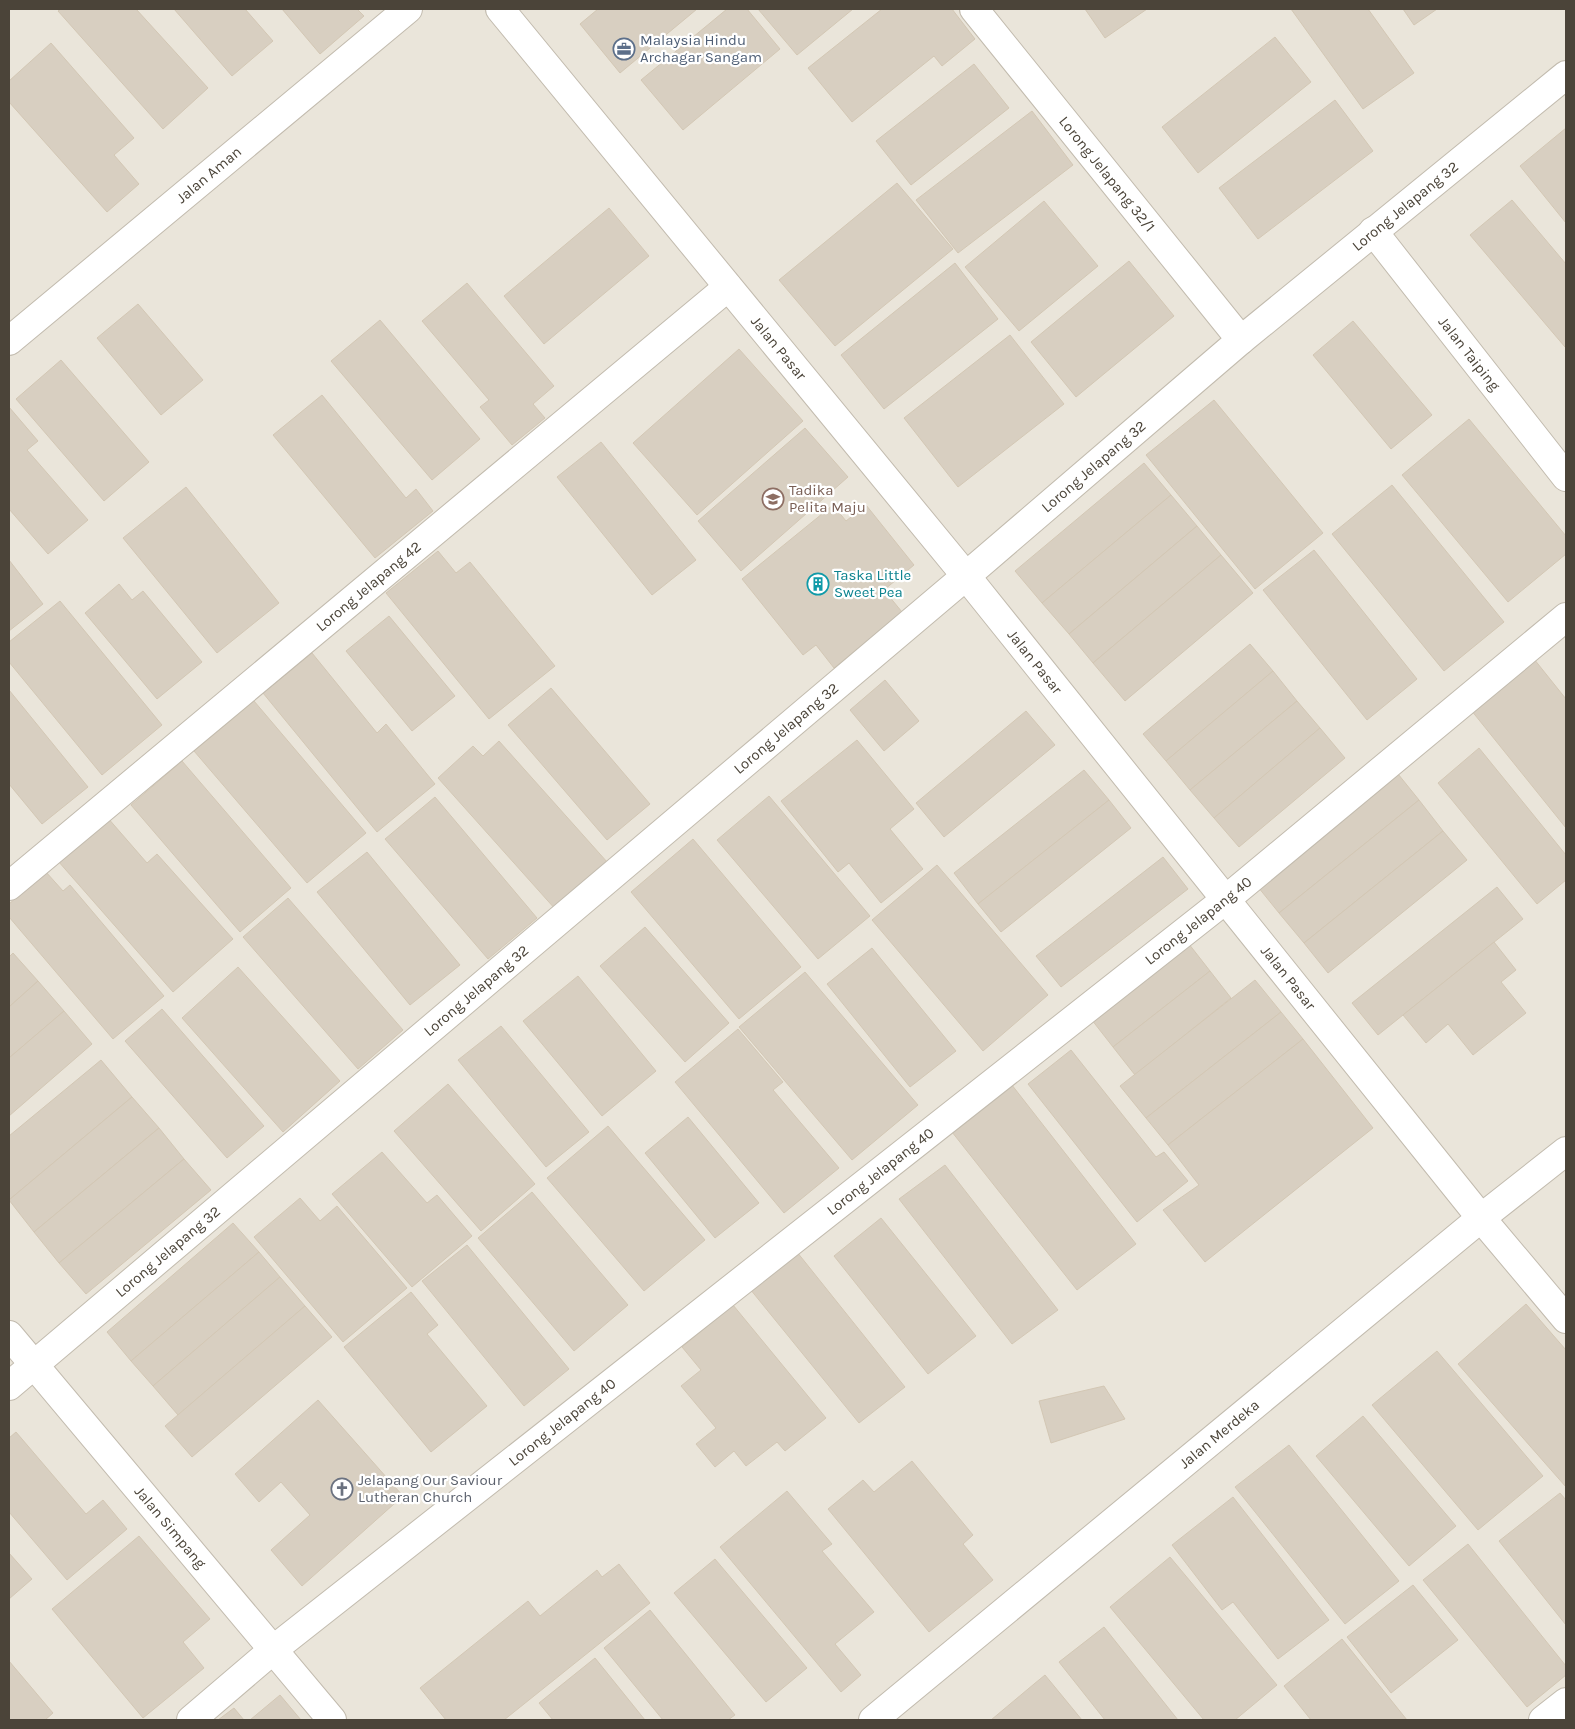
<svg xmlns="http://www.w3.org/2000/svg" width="1575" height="1729" font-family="Karla,sans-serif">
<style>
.residential{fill:#eae5da}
.building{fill:#d8cfc1;stroke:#d3c7b4}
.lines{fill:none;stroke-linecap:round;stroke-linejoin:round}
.street-casing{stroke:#c2bbae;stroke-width:30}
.street{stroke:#fff;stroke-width:28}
.labels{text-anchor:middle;stroke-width:4.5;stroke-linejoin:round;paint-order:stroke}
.service-label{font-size:15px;fill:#4e5e75;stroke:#fff;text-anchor:start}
.street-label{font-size:15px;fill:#4b4439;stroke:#fff}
.education-label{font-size:15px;fill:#785e54;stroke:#fff;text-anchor:start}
.culture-label{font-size:15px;fill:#0d838f;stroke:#fff;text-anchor:start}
.worship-label{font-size:15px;fill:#5b616d;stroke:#fff;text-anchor:start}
</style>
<rect width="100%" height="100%" fill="#f6f3ec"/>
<!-- residential -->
<rect class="residential" x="9" y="9" width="1557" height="1711"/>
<!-- building -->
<g class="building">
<polygon points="61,9 136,9 208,88 163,129 58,11"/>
<polygon points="174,9 245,9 273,41 232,76"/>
<polygon points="282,9 357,9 364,16 320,54"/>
<polygon points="598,9 697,9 620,73 580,24"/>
<polygon points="727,9 747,9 780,49 683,130 641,80"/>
<polygon points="758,9 853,9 797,55"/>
<polygon points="882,9 952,9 975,39 942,66 934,56 852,122 808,68"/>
<polygon points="1085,9 1147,9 1105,38"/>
<polygon points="1291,9 1368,9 1414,73 1363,109"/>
<polygon points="1403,9 1437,9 1414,25"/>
<polygon points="1275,37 1311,82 1198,173 1162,127"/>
<polygon points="51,43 134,138 114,155 139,184 107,212 9,102 9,81"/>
<polygon points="974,64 1009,108 911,185 876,141"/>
<polygon points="1335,100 1373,151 1258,239 1219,188"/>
<polygon points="1032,111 1073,165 958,253 916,200"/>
<polygon points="1566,128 1566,223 1520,166"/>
<polygon points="897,183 953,249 835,346 779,280"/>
<polygon points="1512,200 1566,264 1566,346 1565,347 1470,235"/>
<polygon points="1044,201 1098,266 1019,331 965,267"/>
<polygon points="609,208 649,256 544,344 504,296"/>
<polygon points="1129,261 1174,316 1076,397 1031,342"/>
<polygon points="955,263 998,319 884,409 841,355"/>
<polygon points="467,283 554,386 533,404 545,418 512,445 480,407 489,400 422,321"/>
<polygon points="138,304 203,380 161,415 97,338"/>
<polygon points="380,320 480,439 432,480 331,361"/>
<polygon points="1353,321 1432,415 1391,449 1313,355"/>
<polygon points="1010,335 1064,404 958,487 904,418"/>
<polygon points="739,349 803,421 697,515 633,443"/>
<polygon points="61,360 149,462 104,501 16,399"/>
<polygon points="322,395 406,498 416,489 433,511 375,558 273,435"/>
<polygon points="1214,400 1323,533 1255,589 1146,455"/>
<polygon points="9,407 38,441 27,450 88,520 48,554 9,509"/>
<polygon points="1469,419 1566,536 1566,554 1508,602 1402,475"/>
<polygon points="805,428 848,477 741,571 698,521"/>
<polygon points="601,442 696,560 652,595 557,477"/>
<polygon points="1144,463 1171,495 1042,603 1015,571"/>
<polygon points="1392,485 1504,622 1444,671 1332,534"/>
<polygon points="186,487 279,603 217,653 123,538"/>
<polygon points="1171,495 1197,526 1069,634 1042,603"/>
<polygon points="833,505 846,521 866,505 914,565 884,590 902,612 834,668 816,645 803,655 742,579"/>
<polygon points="1197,526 1221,555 1093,663 1069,634"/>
<polygon points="1314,550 1417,679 1367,720 1263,590"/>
<polygon points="438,551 456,573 470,562 555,666 489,719 386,593"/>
<polygon points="1221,555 1253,593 1125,701 1093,663"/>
<polygon points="9,560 43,604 9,631"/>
<polygon points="119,584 132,600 143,591 202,662 157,699 85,613"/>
<polygon points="60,601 162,725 102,775 9,662 9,642"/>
<polygon points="389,616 455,696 412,731 346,651"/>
<polygon points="1250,644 1273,671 1166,761 1143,734"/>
<polygon points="312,653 377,733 386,724 435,784 377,832 263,693"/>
<polygon points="1534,659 1566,699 1566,828 1471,710"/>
<polygon points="1273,671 1297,701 1190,790 1166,761"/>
<polygon points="885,680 919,721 884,751 850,710"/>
<polygon points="551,688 650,804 607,840 508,725"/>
<polygon points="9,690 88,787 42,824 9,784"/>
<polygon points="254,701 366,833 307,883 194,751"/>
<polygon points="1297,701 1320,728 1214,818 1190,790"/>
<polygon points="1026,711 1055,745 944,837 916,803"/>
<polygon points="1320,728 1345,758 1239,847 1214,818"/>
<polygon points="857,740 914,809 890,829 923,869 881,903 849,863 838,872 781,801"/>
<polygon points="499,741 608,863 556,910 438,778 473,746 483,756"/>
<polygon points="1479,748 1566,855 1566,880 1537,904 1438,783"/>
<polygon points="182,761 291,888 240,932 131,805"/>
<polygon points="1394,769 1419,800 1279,913 1254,882"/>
<polygon points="1084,770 1109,800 978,904 954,873"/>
<polygon points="769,796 870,916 818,959 717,840"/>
<polygon points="435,797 537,918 488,959 385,839"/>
<polygon points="1109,800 1131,828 1001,932 978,904"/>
<polygon points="1419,800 1443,831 1304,943 1279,913"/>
<polygon points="107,817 147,863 157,854 233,939 173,992 58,861"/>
<polygon points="1443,831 1467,860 1328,973 1304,943"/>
<polygon points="693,839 801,967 739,1019 631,892"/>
<polygon points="367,852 460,965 410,1005 317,892"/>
<polygon points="1163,857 1188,889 1061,987 1036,956"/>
<polygon points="937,865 1048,995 983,1051 872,920"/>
<polygon points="46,872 63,891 70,885 164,996 113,1039 9,917 9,904"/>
<polygon points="1497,887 1523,919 1378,1035 1352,1003"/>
<polygon points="288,898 403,1030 358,1069 243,937"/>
<polygon points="645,927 729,1023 685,1062 600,966"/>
<polygon points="1185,939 1210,971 1113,1047 1088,1015"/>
<polygon points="1494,942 1516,970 1501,982 1526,1013 1473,1055 1448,1024 1426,1043 1403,1015"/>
<polygon points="872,948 956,1051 910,1087 827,984"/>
<polygon points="13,953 38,981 9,1007 9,957"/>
<polygon points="238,967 340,1081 283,1132 182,1018"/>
<polygon points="1210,971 1231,998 1135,1075 1113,1047"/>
<polygon points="805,972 918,1105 852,1160 739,1027"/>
<polygon points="578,976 656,1071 602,1116 523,1021"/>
<polygon points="1255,980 1281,1012 1146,1118 1120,1086"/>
<polygon points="38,981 64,1011 9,1058 9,1007"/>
<polygon points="162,1009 264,1126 227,1158 125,1041"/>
<polygon points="64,1011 92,1044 9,1116 9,1058"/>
<polygon points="1281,1012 1303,1039 1168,1145 1146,1118"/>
<polygon points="501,1026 589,1132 546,1167 458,1060"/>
<polygon points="738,1029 783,1082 773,1090 839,1168 784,1213 675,1082"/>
<polygon points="1303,1039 1373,1128 1205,1262 1163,1210 1199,1185 1168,1145"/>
<polygon points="1071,1050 1156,1157 1164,1152 1188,1181 1137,1222 1028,1084"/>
<polygon points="101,1060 132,1097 9,1200 9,1136"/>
<polygon points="1008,1080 1136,1244 1077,1290 948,1127"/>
<polygon points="448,1084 535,1184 481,1231 394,1131"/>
<polygon points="132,1097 159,1128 34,1232 9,1200"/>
<polygon points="688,1117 759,1203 715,1238 645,1153"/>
<polygon points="608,1126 705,1240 644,1291 547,1178"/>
<polygon points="159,1128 184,1159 59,1263 34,1232"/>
<polygon points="382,1152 427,1203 437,1195 472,1236 412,1287 332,1194"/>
<polygon points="184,1159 211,1190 86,1294 59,1263"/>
<polygon points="945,1165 1058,1310 1012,1344 899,1199"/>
<polygon points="532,1192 628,1305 574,1351 478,1238"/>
<polygon points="300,1198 320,1221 337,1206 407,1288 343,1342 254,1237"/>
<polygon points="881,1218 976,1336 928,1374 834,1256"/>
<polygon points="233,1223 259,1252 131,1361 107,1332"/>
<polygon points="467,1245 569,1369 524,1406 422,1281"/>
<polygon points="259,1252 280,1277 153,1386 131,1361"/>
<polygon points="797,1252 905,1387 859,1423 750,1289"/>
<polygon points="280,1277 305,1306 178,1415 153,1386"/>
<polygon points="411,1292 438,1325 427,1334 487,1406 431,1452 344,1347"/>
<polygon points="1526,1304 1566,1350 1566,1487 1458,1364"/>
<polygon points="733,1305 826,1418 785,1451 777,1442 746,1466 734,1451 715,1467 696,1444 716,1428 681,1386 701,1370 682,1347"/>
<polygon points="305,1306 332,1337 192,1457 165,1426"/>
<polygon points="1437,1351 1543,1476 1478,1530 1372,1405"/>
<polygon points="1104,1386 1125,1419 1051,1443 1039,1401"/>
<polygon points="318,1400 403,1496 302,1586 271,1550 310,1515 281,1482 259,1502 235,1474"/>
<polygon points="1363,1416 1456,1526 1409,1566 1316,1456"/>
<polygon points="16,1432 86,1514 103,1500 127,1529 67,1580 9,1512 9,1438"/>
<polygon points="1289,1445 1399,1581 1345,1624 1235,1487"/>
<polygon points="912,1461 973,1535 963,1544 993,1580 929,1632 828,1509 863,1480 874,1492"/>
<polygon points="787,1491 832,1544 822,1551 874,1612 835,1644 861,1675 841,1692 720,1547"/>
<polygon points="1560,1493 1566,1500 1566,1625 1499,1541"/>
<polygon points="1233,1497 1329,1620 1278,1659 1233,1602 1222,1610 1172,1545"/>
<polygon points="139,1536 210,1619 183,1642 204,1668 143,1718 52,1609"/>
<polygon points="1468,1544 1566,1666 1566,1675 1527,1707 1423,1580"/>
<polygon points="9,1553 32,1579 9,1599"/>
<polygon points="1170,1557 1277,1685 1235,1720 1204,1720 1110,1607"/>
<polygon points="715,1559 807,1668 766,1702 674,1593"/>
<polygon points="619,1564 650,1603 504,1720 446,1720 420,1688 528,1601 540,1616 597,1570 602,1577"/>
<polygon points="1413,1585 1458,1640 1391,1693 1347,1637"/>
<polygon points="650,1610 735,1715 728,1720 663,1720 604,1648"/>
<polygon points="1104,1627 1178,1720 1105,1720 1059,1662"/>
<polygon points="1342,1639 1407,1720 1311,1720 1284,1686"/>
<polygon points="595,1658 645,1720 553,1720 539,1703"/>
<polygon points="9,1661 53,1713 45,1720 9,1720"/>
<polygon points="1045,1675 1082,1720 991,1720 1034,1684"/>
<polygon points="280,1695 301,1720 250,1720"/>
<polygon points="234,1708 244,1720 218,1720"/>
</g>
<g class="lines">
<!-- street casing -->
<g class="street-casing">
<g id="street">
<path id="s1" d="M500,9L966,576L1481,1218L1566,1319"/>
<path id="s2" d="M974,9L1241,340"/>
<path id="s3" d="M1373,231L1566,477"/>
<path id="s4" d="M9,341L408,9"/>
<path id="s5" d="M9,886L728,287"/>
<path id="s6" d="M9,1335L332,1720"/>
<path id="s7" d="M9,1386L966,576L1241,340L1566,75"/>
<path id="s8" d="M191,1720L274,1649L1225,900L1566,617"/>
<path id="s9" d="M873,1720L1481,1218L1566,1151"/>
<polyline points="1543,1720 1566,1702"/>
</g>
</g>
<!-- street -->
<use href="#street" class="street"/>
</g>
<!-- icons -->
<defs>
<g id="office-ring" transform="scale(1.125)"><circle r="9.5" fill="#fff" stroke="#5c6f8a" stroke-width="1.5"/><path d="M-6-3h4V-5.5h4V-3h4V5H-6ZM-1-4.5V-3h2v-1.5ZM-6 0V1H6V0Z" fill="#5c6f8a"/></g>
<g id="school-ring" transform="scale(1.125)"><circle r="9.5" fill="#fff" stroke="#8d6e63" stroke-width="1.5"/><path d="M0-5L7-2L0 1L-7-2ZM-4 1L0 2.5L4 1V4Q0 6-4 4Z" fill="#8d6e63"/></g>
<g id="building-ring" transform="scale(1.125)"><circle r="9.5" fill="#fff" stroke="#0f9aa8" stroke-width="1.5"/><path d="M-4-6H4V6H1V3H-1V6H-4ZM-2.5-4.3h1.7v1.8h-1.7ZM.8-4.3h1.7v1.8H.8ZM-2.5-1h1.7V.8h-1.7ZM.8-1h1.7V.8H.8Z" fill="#0f9aa8"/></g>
<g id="church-ring" transform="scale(1.125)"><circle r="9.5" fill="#fff" stroke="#6b7280" stroke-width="1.5"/><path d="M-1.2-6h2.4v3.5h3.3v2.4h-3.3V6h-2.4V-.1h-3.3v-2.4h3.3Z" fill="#6b7280"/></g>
</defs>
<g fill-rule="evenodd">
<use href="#office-ring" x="624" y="49"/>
<use href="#school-ring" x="773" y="499"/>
<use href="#building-ring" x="818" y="584"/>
<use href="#church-ring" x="342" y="1489"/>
</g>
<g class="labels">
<!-- service labels -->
<g class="service-label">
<text x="640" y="45">Malaysia Hindu<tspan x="640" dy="17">Archagar Sangam</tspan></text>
</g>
<!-- street labels -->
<g class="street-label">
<text dy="5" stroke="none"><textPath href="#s2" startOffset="212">Lorong Jelapang 32/1</textPath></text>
<text dy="5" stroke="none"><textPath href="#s4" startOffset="260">Jalan Aman</textPath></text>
<text dy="5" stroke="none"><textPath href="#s7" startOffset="1828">Lorong Jelapang 32</textPath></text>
<text dy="5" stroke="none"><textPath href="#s1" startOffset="439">Jalan Pasar</textPath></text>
<text dy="5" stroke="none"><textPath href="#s3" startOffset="156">Jalan Taiping</textPath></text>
<text dy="5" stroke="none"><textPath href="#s7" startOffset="1422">Lorong Jelapang 32</textPath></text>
<text dy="5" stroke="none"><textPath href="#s5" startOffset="468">Lorong Jelapang 42</textPath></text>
<text dy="5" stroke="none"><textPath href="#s1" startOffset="844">Jalan Pasar</textPath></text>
<text dy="5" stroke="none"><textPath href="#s7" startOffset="1018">Lorong Jelapang 32</textPath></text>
<text dy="5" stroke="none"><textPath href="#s8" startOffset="1286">Lorong Jelapang 40</textPath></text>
<text dy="5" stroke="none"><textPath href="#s1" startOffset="1249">Jalan Pasar</textPath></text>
<text dy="5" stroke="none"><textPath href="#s7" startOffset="612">Lorong Jelapang 32</textPath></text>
<text dy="5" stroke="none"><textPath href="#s8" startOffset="881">Lorong Jelapang 40</textPath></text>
<text dy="5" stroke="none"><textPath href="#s7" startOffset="208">Lorong Jelapang 32</textPath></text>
<text dy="5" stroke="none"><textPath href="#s8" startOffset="476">Lorong Jelapang 40</textPath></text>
<text dy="5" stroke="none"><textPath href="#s9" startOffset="449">Jalan Merdeka</textPath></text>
<text dy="5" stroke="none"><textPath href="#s6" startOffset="251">Jalan Simpang</textPath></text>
</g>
<!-- education labels -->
<g class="education-label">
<text x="789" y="495">Tadika<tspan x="789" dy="17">Pelita Maju</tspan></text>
</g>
<!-- culture labels -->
<g class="culture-label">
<text x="834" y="580">Taska Little<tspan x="834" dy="17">Sweet Pea</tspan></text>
</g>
<!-- worship labels -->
<g class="worship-label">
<text x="358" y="1485">Jelapang Our Saviour<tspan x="358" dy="17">Lutheran Church</tspan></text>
</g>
</g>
<!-- border -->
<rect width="1575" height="1729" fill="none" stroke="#4b4439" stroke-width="20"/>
</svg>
